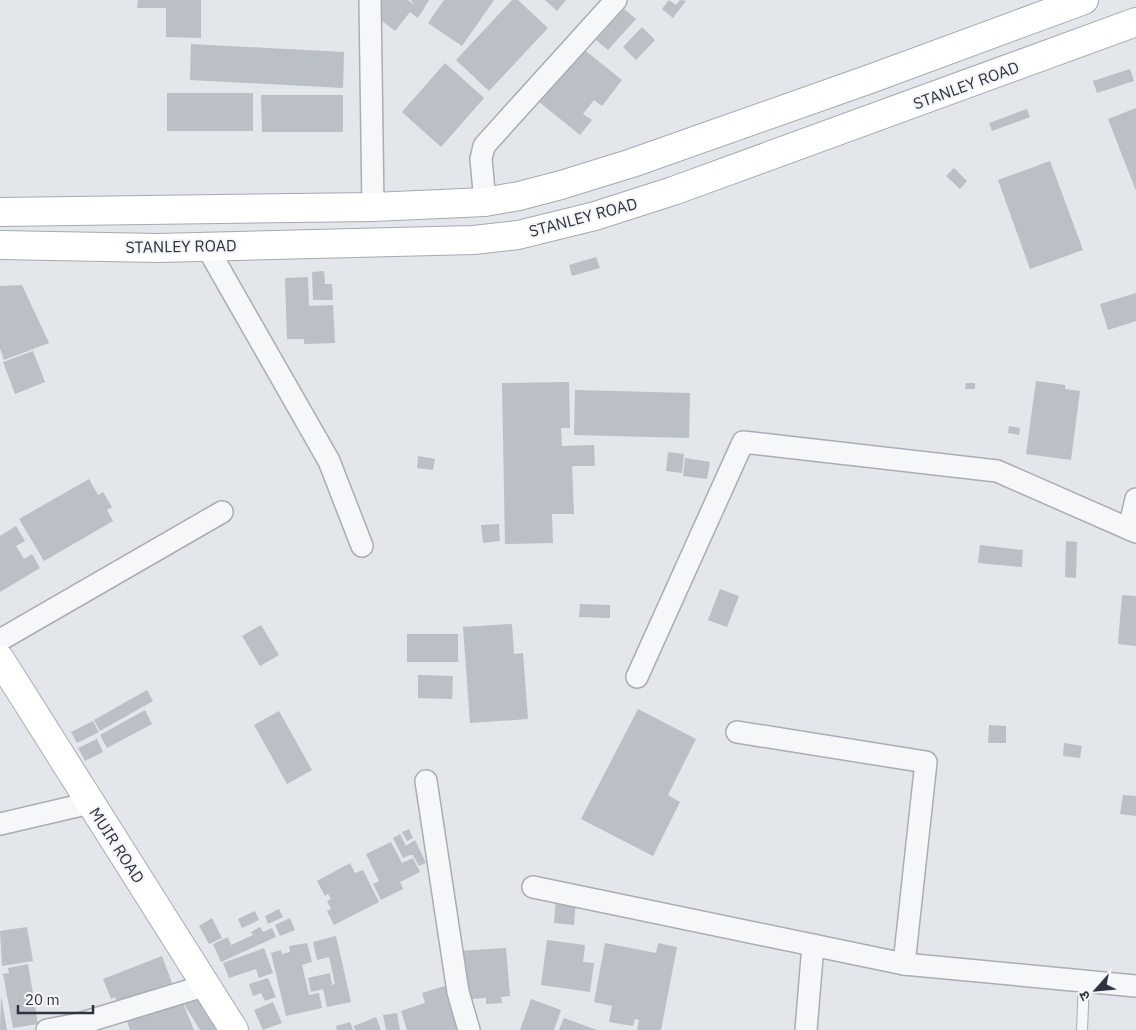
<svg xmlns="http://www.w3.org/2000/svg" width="1136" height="1030" font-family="'IBM Plex Sans','Noto Sans Devanagari',sans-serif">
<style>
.building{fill:#bbbfc6}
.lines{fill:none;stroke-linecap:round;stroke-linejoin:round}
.lane-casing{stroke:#a9adb4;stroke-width:12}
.street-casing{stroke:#a9adb4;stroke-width:24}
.secondary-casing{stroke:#a9adb4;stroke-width:30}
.primary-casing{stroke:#a4aab4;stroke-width:30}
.lane{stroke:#f6f7f9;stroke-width:10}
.street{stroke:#f6f7f9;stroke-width:21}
.secondary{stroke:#fff;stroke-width:28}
.primary{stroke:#fff;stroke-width:28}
.labels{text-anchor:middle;stroke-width:4;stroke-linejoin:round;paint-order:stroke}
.street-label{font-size:16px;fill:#2d3440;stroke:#f3f5f7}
</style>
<rect width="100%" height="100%" fill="#e3e6ea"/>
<!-- building -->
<g class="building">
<polygon points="138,0 201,0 201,38 166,37 166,8 137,8"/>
<polygon points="383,0 408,0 414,5 411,0 429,0 418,18 410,12 395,31 373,14"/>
<polygon points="444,0 494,0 462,46 428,23"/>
<polygon points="512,0 518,0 548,28 489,91 456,60"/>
<polygon points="545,0 566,0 557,11"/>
<polygon points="669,0 676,5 680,0 686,1 673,18 662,9"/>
<polygon points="624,9 636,19 608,50 596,40"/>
<polygon points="642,27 655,40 636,60 623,47"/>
<polygon points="191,44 344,52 343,88 190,80"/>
<polygon points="582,48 622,80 602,106 594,100 583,114 592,120 580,135 539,102"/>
<polygon points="445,63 484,98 441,147 402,112"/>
<polygon points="1130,69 1134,81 1097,93 1093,81"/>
<rect x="167" y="93" width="86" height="38"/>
<polygon points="261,95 343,95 343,132 262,132"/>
<polygon points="1136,108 1136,191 1108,119"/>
<polygon points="1027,109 1030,117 992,131 989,123"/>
<polygon points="1050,161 1083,250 1030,269 998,180"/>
<polygon points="954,168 967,181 960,189 946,176"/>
<polygon points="596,257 600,268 572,276 569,265"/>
<polygon points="324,271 325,284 332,284 333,300 313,300 312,272"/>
<polygon points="308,277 309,306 333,305 335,343 304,344 304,339 287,339 285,278"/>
<polygon points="22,285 49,343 4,360 0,348 0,286"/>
<polygon points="1136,293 1136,321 1108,330 1100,304"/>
<polygon points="33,351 45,382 15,394 3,362"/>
<polygon points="1036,381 1065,385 1065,389 1080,391 1071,460 1026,454"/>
<polygon points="569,382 570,428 561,428 562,446 594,445 595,466 572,466 574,514 552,514 553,543 505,544 502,383"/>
<polygon points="966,383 975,383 975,389 965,389"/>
<polygon points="575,390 690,393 689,438 574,435"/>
<polygon points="1009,426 1020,428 1019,435 1008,433"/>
<polygon points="668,452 684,454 682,473 666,471"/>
<polygon points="418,456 435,459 433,470 417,468"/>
<polygon points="685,458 710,462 707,479 683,476"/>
<polygon points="89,479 98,495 103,492 112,507 107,510 113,521 44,561 19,519"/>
<polygon points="499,524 500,541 483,543 481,525"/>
<polygon points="16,526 25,541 16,546 24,559 32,554 40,568 0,592 0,536"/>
<polygon points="1066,541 1077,542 1076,578 1065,577"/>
<polygon points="980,545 1023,550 1022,567 978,563"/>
<polygon points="720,589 739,596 727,627 708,620"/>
<polygon points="1122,595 1136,596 1136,646 1118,644"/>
<polygon points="580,604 610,605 610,618 579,617"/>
<polygon points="512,624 514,654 523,653 528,719 470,723 463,627"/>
<polygon points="261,625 279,655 260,666 242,636"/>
<rect x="407" y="634" width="51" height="28"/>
<polygon points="418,675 453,676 452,699 418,698"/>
<polygon points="147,690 153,701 100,731 94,720"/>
<polygon points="638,709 696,739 668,795 680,802 653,856 581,819"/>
<polygon points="145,710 152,724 107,748 100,735"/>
<polygon points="279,711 312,770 287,784 254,725"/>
<polygon points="93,721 99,732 77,743 71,732"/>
<polygon points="989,725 1006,726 1006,743 988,743"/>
<polygon points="97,739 103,752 85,761 78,748"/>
<polygon points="1064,743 1082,746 1080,758 1063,756"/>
<polygon points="1123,795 1136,796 1136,816 1120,814"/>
<polygon points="409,829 413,838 407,841 402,832"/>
<polygon points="400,834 406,846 415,840 426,863 419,866 413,855 410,855 403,858 393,838"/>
<polygon points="391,842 402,863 413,858 420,872 400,882 403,889 381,900 373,884 379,881 366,854"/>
<polygon points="350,863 355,873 363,870 379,902 334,925 327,911 331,909 327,901 331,899 328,894 325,896 317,881"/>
<polygon points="556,896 576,898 574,925 554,923"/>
<polygon points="279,909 283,917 268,924 265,916"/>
<polygon points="255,911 259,920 242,928 238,919"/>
<polygon points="212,918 222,938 209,944 199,926"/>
<polygon points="290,918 295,930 280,936 275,925"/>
<polygon points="27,927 33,961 2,966 0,931"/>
<polygon points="260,927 263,932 272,928 276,937 221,962 213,944 228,937 231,945 253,935 251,932"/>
<polygon points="336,936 351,1002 327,1007 323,989 311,992 308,978 330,973 332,985 335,984 329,957 317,960 313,942"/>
<polygon points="547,940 585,945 583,962 594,963 590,992 541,985"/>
<polygon points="307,943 312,962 302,965 309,995 319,993 322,1008 286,1016 271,953 281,950 282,954 290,952 289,946"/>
<polygon points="605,943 656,953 658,943 677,947 661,1030 637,1030 639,1020 635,1019 633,1026 609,1022 612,1006 594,1002"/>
<polygon points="264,948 273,973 259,978 256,969 229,978 223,963"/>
<polygon points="506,948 510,996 501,997 502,1003 486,1004 486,998 460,1000 456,951"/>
<polygon points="162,956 172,983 167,985 170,993 119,1008 115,997 111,999 103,979"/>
<polygon points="28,964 38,1024 13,1028 3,974 9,973 8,968"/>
<polygon points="268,978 276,997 265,1001 261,993 253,996 249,984"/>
<polygon points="451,984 465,1030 407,1030 401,1011 425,1003 422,993"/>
<polygon points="197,995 218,1030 200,1030 184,1004"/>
<polygon points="1,996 7,1030 0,1030"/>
<polygon points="181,998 194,1030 130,1030 127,1021"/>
<polygon points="531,999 561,1010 554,1030 520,1030"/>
<polygon points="273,1002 282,1023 263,1030 254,1010"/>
<polygon points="397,1013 400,1030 386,1030 383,1015"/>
<polygon points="376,1017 381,1030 355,1030 354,1026"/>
<polygon points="564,1018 597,1030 559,1030"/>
<polygon points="350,1022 353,1030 337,1030 336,1026"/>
</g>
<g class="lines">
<!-- lane casing -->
<g class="lane-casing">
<polyline id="lane" points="1082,1030 1084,981"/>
</g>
<!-- street casing -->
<g class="street-casing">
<g id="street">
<polyline points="370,0 373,207"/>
<polyline points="485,202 481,159 484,146 616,0"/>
<polyline points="205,247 208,249 329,461 362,546"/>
<polyline points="1129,529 1136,499"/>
<polyline points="0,640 222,512"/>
<polyline points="637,677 743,442 997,471 1136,532"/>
<polyline points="737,732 926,762 904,964"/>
<polyline points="426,781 458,992 469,1030"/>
<polyline points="0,824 90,803"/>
<polyline points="533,887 904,964 1136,986"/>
<polyline points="47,1030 79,1024 207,985"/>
<polyline points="806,1030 813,945"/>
</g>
</g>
<!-- secondary casing -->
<g class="secondary-casing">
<polyline id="secondary" points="0,659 234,1030"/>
</g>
<!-- primary casing -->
<g class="primary-casing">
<g id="primary">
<polyline points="0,212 373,207 485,202 519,196 561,185 632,163 870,79 1084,0"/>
<polyline points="0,245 158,248 474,240 518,235 595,216 673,191 1136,22"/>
</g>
</g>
<!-- lane -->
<use href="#lane" class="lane"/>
<!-- street -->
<use href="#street" class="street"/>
<!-- secondary -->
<use href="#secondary" class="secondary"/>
<!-- primary -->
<use href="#primary" class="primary"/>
</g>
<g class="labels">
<!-- street labels -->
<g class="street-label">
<text transform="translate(966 85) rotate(-20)" y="6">STANLEY ROAD</text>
<text transform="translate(583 217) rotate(-15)" y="6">STANLEY ROAD</text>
<text transform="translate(181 246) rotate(-1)" y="6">STANLEY ROAD</text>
<text transform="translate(117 845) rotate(57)" y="6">MUIR ROAD</text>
</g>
</g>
<!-- north arrow -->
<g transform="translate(1096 990) rotate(243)" stroke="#f3f5f7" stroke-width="4" paint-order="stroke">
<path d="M0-4L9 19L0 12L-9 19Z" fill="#2d3440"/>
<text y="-8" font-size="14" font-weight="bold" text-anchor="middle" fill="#2d3440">उ</text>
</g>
<!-- scale -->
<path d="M18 1005v8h75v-8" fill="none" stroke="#2d3440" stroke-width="2.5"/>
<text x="25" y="1005" font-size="15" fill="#2d3440" stroke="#f3f5f7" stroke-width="4" paint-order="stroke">20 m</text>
</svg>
